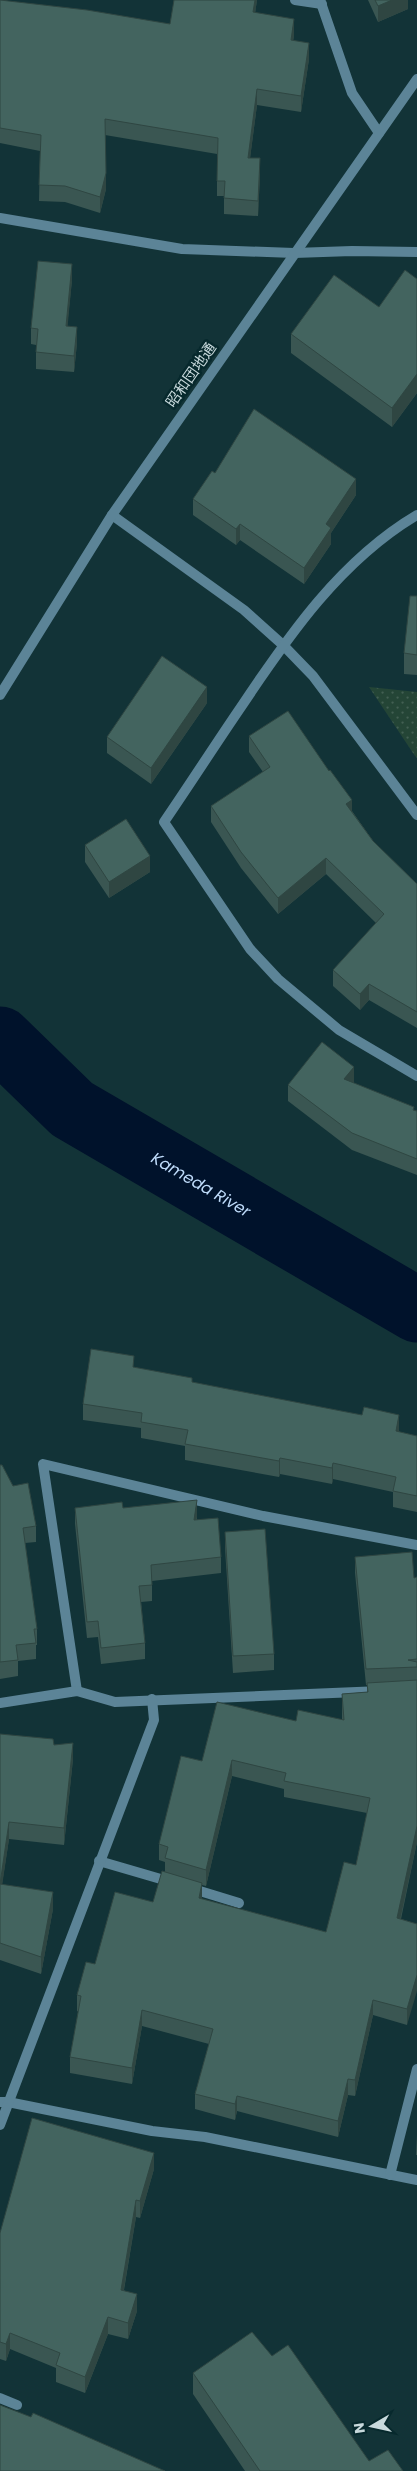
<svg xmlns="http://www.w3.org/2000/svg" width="417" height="2471" font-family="Poppins,'Noto Sans JP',sans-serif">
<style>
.park{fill:url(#park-dots)}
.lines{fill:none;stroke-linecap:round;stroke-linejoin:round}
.river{stroke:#00122b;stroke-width:65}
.service{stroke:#5c8497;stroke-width:10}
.minor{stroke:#5c8497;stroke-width:10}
.tertiary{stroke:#5c8497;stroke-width:10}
.wall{fill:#3a5652;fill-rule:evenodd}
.shaded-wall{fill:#2f4642}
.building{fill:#43645f;stroke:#2f4642}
.labels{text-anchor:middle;stroke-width:5;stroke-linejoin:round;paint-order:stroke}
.street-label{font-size:15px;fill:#c8d9dc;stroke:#07292d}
.water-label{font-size:16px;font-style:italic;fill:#bedbfa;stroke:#07292d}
</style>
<defs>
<pattern id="park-dots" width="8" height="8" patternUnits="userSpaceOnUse" patternTransform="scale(1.25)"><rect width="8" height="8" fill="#244536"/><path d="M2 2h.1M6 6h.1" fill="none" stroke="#425f52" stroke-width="1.8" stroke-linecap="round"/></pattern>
</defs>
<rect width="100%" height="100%" fill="#123337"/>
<!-- park -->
<polygon class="park" points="369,687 417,692 417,758 415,756"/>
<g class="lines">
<!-- river -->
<path class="river" id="s1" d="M0,1039L72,1109L417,1310"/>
<!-- service -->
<g class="service">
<polyline points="0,218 182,249 294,253"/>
<polyline points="99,1861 171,1882"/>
<polyline points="190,1888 239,1903"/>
</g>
<!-- minor -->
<g class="minor">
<polyline points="295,0 322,4"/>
<polyline points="320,0 352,93 379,133"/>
<polyline points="294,253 352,251 417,252"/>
<polyline points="112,515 244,610 283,645 313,676 417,815"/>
<path d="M417,515C341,560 289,635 241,707C215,745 190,784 164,822L250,949L278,979L339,1030L417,1076"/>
<polyline points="77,1691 43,1464 263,1516 417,1545"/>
<polyline points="0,1703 77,1691 115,1702 381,1691"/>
<polyline points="0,2102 8,2102 152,2131 205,2137 417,2180"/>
<polyline points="0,2125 154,1720 152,1699"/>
<polyline points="390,2175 417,2069"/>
<polyline points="0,2398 17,2405"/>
</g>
<!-- tertiary -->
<polyline class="tertiary" points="0,695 112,515 417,79"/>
</g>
<!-- wall -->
<g class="wall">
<polygon points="0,0 170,24 174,0 257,0 255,13 294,35 293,41 309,59 301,112 257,105 250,158 260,174 258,216 224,214 224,196 217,196 217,154 105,135 106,189 100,213 65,202 39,201 40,151 0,143"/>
<polygon points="368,0 408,0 408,9 378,22"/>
<polygon points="417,279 417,393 392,427 291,353 291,334 379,307"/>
<polygon points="72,280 67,327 77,343 74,372 36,369 36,345 31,344 31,328"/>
<polygon points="215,473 356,495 331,533 331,544 304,584 240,540 236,545 193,515 193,499"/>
<polygon points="417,596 417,675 404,674 404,653"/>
<polygon points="207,703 151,784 107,753 107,737"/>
<polygon points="249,736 352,811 373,841 417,884 417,1028 369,1000 360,1010 333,986 333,970 376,923 326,874 278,914 241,868 211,822 211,806 263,772 249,752"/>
<polygon points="85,845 150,872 109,898 85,862"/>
<polygon points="354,1083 417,1111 417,1175 352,1150 288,1101 288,1085"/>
<polygon points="134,1367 192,1382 417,1436 417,1512 393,1507 393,1492 333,1479 332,1484 280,1474 279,1477 185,1460 185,1446 141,1438 141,1428 83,1420 83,1404"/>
<polygon points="0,1465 36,1526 36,1542 25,1543 37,1629 37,1645 36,1645 36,1659 18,1661 18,1676 0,1679"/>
<polygon points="75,1508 123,1508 197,1516 197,1520 221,1557 221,1573 152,1581 152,1601 141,1602 145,1643 145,1659 101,1664 98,1637 87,1638 75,1524"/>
<polygon points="225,1532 274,1654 274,1670 233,1673 225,1548"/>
<path d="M355,1557L414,1578L417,1577V1842L401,1919L417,1924L407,2025L373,2015L355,2096L348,2095L338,2137L237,2111L235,2120L195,2109V2094L209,2044L142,2026L132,2084L70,2073V2057L79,2012L77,2011V1995L95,1964L153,1902L165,1872V1862L159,1860V1844L202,1761L296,1721L342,1719V1694L367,1692V1685H366L355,1573ZM232,1776L284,1789V1797L367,1813L356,1865L326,1932L202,1899V1885L206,1886Z"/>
<polygon points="0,1734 54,1745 73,1759 64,1845 9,1839 2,1884 53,1909 41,1974 0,1960"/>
<polygon points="417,2135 417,2155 416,2155"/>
<polygon points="154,2169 140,2218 136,2217 124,2290 137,2311 128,2339 108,2334 85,2393 56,2382 56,2368 10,2349 6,2361 0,2359 0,2233"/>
<polygon points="272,2356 369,2461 403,2471 245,2471 193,2394 193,2373"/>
</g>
<!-- shaded-wall -->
<g class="shaded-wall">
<polygon points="255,0 257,0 253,28 253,12"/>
<polygon points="392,0 408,0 408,9 378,22 378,6"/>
<polygon points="294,19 294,35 291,56 291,40"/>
<polygon points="309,43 309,59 301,112 301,96"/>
<polygon points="257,89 257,105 248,174 248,158"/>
<polygon points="260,158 260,174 258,216 258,201"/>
<polygon points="106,173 106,189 100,213 100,197"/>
<polygon points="72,264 72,280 66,343 66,326"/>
<polygon points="77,327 77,343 74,372 74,356"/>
<polygon points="417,374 417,393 392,427 392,408"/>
<polygon points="356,479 356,495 331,533 331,544 304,584 304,568 326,524"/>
<polygon points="240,524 240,540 236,545 236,529"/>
<polygon points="207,687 207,703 151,784 151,768"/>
<polygon points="352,800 352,816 346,804"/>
<polygon points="150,856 150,872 109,898 109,882"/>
<polygon points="326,858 326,874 278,914 278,898"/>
<polygon points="369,984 369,1000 360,1010 360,994"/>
<polygon points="354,1067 354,1083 344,1079"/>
<polygon points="399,1415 399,1431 396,1447 396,1431"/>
<polygon points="280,1458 280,1474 279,1477 279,1461"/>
<polygon points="333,1463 333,1479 332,1484 332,1468"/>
<polygon points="197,1500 197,1516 194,1536 194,1520"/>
<polygon points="73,1743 73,1759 64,1845 64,1828"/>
<polygon points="232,1760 232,1776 206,1886 206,1870"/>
<polygon points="9,1822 9,1839 0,1900 0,1884"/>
<polygon points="417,1826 417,1842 397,1934 397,1918"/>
<polygon points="202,1883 202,1899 199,1898"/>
<polygon points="53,1892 53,1909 41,1974 41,1957"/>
<polygon points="417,1975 417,1991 407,2025 407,2009"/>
<polygon points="373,2000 373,2015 355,2096 355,2080"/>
<polygon points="142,2010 142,2026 132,2084 132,2068"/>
<polygon points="348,2079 348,2095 338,2137 338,2121"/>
<polygon points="237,2096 237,2111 235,2120 235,2104"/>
<polygon points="154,2153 154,2169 140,2218 140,2201"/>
<polygon points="136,2200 136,2217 121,2306 121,2290"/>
<polygon points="137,2294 137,2311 128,2339 128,2323"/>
<polygon points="108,2317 108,2334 85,2393 85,2377"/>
<polygon points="10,2333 10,2349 6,2361 6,2344"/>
</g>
<!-- building -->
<g class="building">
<polygon points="0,0 87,10 170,24 174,0 255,0 253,12 294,19 291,40 309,43 301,96 257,89 248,158 260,158 258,201 224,198 225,181 217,181 218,138 105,119 106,173 100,197 65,186 39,185 41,135 0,128"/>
<polygon points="375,0 392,0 378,6"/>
<polygon points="38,261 72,264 66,326 77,327 74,356 36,352 38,329 31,328"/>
<polygon points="405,270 417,279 417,374 392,408 291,334 334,275 379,307"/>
<polygon points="254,409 356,479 326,524 331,528 304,568 240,524 236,529 193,499 212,471 215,473"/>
<polygon points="410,596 417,596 417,655 404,653"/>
<polygon points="162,656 207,687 151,768 107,737"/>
<polygon points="288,711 329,771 330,770 352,800 346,804 373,841 417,884 417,1012 369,984 360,994 333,970 384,914 326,858 278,898 241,852 211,806 270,767 249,736"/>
<polygon points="126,819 150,856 109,882 85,845"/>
<polygon points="322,1042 354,1067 344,1079 414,1107 413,1110 417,1111 417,1159 352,1133 288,1085"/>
<polygon points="91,1349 134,1356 133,1367 192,1378 192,1382 362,1415 364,1407 399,1415 396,1431 417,1436 417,1496 393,1491 396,1477 333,1463 332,1468 280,1458 279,1461 185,1444 188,1430 141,1422 142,1413 83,1404"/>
<polygon points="0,1465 2,1465 13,1486 28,1483 36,1526 23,1528 37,1629 34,1629 36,1643 16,1645 18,1660 0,1662"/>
<polygon points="197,1500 194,1520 218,1518 221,1557 151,1565 152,1585 139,1586 145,1643 101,1648 98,1621 87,1622 75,1508 122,1502 123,1508"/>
<polygon points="265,1529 274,1654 233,1656 225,1532"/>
<polygon points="412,1552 414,1578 417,1577 417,1659 408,1660 417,1662 417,1667 366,1669 355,1557"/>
<polygon points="417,1680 417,1826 397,1918 417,1924 417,1975 407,2009 373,2000 355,2080 348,2079 338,2121 237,2096 235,2104 195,2094 213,2029 142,2010 132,2068 70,2057 81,1996 77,1995 86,1962 95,1964 115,1892 153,1902 162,1871 202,1883 199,1898 326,1932 344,1862 356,1865 370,1798 284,1781 286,1773 232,1760 206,1870 165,1858 168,1847 159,1844 181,1756 202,1761 217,1702 296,1721 298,1710 344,1720 342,1694 368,1692 367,1683"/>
<polygon points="0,1734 53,1739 54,1745 73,1743 64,1828 9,1822 0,1884 53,1892 41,1957 0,1943"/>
<polygon points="32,2118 154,2153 140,2201 136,2200 121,2290 137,2294 128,2323 108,2317 85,2377 56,2365 60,2353 10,2333 6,2344 0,2342 0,2233"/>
<polygon points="252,2332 272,2356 288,2345 369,2461 388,2450 403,2471 260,2471 193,2373"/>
<polygon points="0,2405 31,2417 33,2413 165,2471 0,2471"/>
</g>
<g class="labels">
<!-- street labels -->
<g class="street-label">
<text transform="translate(191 375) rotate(-55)" y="5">昭和団地通</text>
</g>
<!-- water labels -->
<g class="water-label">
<text dy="6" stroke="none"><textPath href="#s1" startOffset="250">Kameda River</textPath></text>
</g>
</g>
<!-- north arrow -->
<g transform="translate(372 2426) rotate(261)" stroke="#07292d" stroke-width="4" paint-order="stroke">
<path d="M0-4L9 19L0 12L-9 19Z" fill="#c8d9dc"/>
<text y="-8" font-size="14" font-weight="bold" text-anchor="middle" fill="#c8d9dc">N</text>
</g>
</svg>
